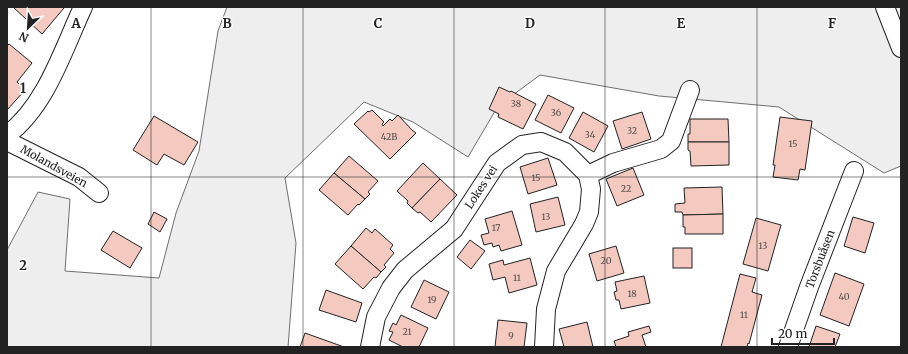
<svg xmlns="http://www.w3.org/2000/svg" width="908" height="354" font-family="Merriweather,serif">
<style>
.green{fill:#eee;stroke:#6f6f6f}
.building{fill:#f3c9c0;stroke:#222}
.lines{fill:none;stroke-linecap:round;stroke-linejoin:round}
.street-casing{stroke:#222;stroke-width:20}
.street{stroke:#fff;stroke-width:18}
.grid{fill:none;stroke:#222;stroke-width:1;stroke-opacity:0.55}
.labels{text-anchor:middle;stroke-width:3;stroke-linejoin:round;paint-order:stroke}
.number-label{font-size:9px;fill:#564c4a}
.street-label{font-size:11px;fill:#222;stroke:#fff}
.grid-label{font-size:13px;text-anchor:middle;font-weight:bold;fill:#222;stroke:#fff;stroke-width:3;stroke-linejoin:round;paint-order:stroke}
</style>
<rect width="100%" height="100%" fill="#fff"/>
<!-- green -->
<polygon class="green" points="227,7 901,7 901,166 884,173 779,107 659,96 540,75 498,106 468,157 413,122 364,102 285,178 296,243 288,347 7,347 7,250 38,192 70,199 65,271 159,278 176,213 199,151 218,31"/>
<!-- building -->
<g class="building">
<polygon points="13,7 62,7 64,8 42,34"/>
<polygon points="9,44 32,63 17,82 25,90 7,110 7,46"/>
<polygon points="499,87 510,92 511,91 536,104 523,129 498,117 499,114 489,109"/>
<polygon points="548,95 574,108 561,133 535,120"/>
<polygon points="372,110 384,122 382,124 383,126 390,119 392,121 398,115 412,130 416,133 390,159 354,124 368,111 369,112"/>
<polygon points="583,112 608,126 594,152 569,138"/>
<polygon points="642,112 651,139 622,149 613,121"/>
<polygon points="154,116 198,142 184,165 164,154 157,165 133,150"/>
<polygon points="780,117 812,121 805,170 800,169 798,180 773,177 775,165 773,165"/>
<polygon points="690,119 728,119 729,142 688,142 688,134 690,134"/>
<polygon points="688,142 729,142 729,165 691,166 690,151 688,150"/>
<polygon points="349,156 378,181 368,192 370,194 365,199 334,173"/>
<polygon points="548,158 557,185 528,194 520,167"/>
<polygon points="423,163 440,179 412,208 407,203 408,201 397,191"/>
<polygon points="633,168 644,195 617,206 606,179"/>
<polygon points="334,173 365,199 359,205 358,204 348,215 319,190"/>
<polygon points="440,179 457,195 431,222 420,212 418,213 412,208"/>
<polygon points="722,187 723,214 683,215 682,212 675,212 675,204 685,203 684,188"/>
<polygon points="558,197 565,225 536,232 530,204"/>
<polygon points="512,211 522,245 501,251 499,245 493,247 492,243 484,245 481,235 489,233 485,219"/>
<polygon points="154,212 167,219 160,232 148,224"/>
<polygon points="723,214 723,234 685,234 685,227 683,227 683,215"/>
<polygon points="853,217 874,223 865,253 844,246"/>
<polygon points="756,218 781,225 768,271 743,264"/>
<polygon points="366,228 372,233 375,229 393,245 390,249 394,253 384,265 386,267 381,272 351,246"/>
<polygon points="113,231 142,248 130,268 101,250"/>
<polygon points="470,240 485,251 471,269 457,257"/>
<polygon points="351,246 381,272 376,278 374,277 363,289 335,264"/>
<polygon points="616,246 624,273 597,281 589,254"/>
<rect x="673" y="248" width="19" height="20"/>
<polygon points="530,258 537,285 509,293 505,277 493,280 489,264 503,260 504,265"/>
<polygon points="835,273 864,284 849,326 820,315"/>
<polygon points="740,274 756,278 752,292 762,295 749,344 748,343 747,347 721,347"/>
<polygon points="644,276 650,303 621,309 619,300 616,300 614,292 617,291 615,282"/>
<polygon points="424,280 449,292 436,319 411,307"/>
<polygon points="326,290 362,303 356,322 319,310"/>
<polygon points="401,315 428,328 419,347 403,347 389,340 393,332 389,331 393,323 396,325"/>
<polygon points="498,320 527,323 524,347 495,347"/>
<polygon points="587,322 593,347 564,347 559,329"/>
<polygon points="649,326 651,332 642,335 646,347 616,347 614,341 629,336 628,332"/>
<polygon points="816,326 840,334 835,347 809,347"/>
<polygon points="305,333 344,347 300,347"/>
</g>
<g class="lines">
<!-- street casing -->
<g class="street-casing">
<g id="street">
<polyline points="885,7 901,48"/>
<path d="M7,135C46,106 63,50 83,7"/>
<polyline points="7,141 79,177 99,193"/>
<polyline points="588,175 613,163 661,149 671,141 690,90"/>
<polyline points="370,347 376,317 391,288 405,270 454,229 497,163 522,145 541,142 565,152 588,175 591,189 589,212 584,224 556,271 546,309 544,347"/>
<polyline points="788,347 809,287 854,171"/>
</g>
</g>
<!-- street -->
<use href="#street" class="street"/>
</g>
<!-- grid -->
<path class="grid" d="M151,7V347M303,7V347M454,7V347M605,7V347M757,7V347M7,177H901"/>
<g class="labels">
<!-- number labels -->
<g class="number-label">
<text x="516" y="107">38</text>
<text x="556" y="116">36</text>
<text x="632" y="134">32</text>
<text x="590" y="138">34</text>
<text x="389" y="140">42B</text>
<text x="793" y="147">15</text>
<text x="536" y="181">15</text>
<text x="626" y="192">22</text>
<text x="546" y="220">13</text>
<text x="496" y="231">17</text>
<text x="763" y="249">13</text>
<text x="606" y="264">20</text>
<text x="517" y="281">11</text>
<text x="632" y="297">18</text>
<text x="844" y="300">40</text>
<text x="432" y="303">19</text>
<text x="744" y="318">11</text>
<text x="407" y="335">21</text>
<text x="511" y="339">9</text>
</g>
<!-- street labels -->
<g class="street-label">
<text transform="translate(54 166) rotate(29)" y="4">Molandsveien</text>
<text transform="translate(481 187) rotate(-57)" y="4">Lokes vei</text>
<text transform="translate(820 259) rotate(-69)" y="4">Torsbuåsen</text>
</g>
</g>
<g class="grid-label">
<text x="76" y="28">A</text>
<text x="227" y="28">B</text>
<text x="378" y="28">C</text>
<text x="530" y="28">D</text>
<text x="681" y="28">E</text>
<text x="832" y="28">F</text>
<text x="23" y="93">1</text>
<text x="23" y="270">2</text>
</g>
<!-- border -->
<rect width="908" height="354" fill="none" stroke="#222222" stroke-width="16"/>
<!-- north arrow -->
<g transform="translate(28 28) rotate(205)" stroke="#ffffff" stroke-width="3" paint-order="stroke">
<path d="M0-3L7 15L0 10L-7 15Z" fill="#222222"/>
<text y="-6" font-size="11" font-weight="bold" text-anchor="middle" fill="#222222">N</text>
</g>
<!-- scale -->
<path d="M772 338v6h62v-6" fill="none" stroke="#222222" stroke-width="2"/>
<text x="778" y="338" font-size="12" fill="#222222" stroke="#ffffff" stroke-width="3" paint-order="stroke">20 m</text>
</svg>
